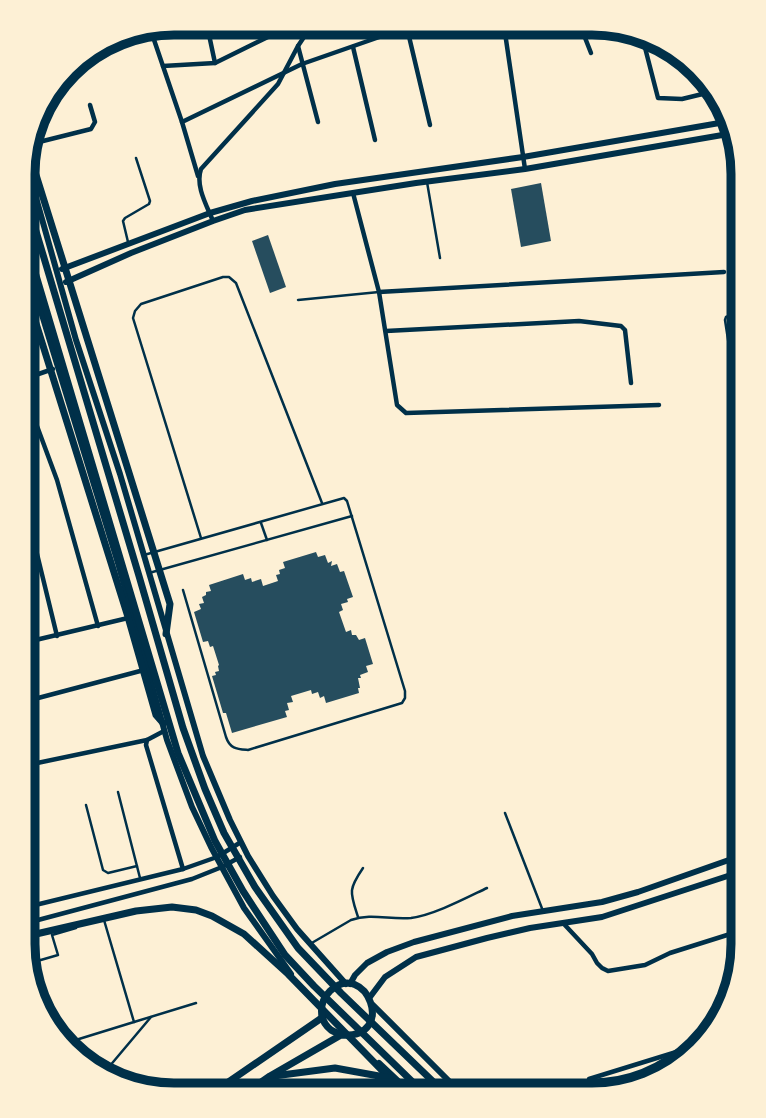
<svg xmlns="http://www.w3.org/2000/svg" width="766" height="1118" font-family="Rubik,sans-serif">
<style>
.building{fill:#264d5e}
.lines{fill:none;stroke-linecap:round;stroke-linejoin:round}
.service{stroke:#003049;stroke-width:2.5}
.minor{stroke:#003049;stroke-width:4.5}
.tertiary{stroke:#003049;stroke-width:6}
.primary{stroke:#003049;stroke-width:7}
.rim{fill:none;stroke:#003049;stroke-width:9}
</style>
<rect width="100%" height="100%" fill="#fdf0d5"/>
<!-- building -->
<g class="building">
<polygon points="541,183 551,241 521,247 511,189"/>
<polygon points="268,235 286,287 270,293 252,241"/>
<polygon points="316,552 318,557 325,555 328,563 332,561 331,566 337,564 340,572 344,571 353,597 347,599 348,602 341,604 343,610 339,612 346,632 351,630 352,635 356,635 359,640 365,638 373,664 366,666 368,672 360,675 361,678 358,678 360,688 358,688 359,693 326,703 324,696 320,698 318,692 312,694 311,690 291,696 293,702 287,703 289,710 285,711 287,717 232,733 226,713 223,713 212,676 216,675 215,672 219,671 218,666 219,665 213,646 210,647 208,641 203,642 194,612 201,609 199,604 204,603 202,597 206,595 206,592 211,591 209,585 243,574 245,580 251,578 252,582 261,579 263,586 278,581 276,575 280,574 279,570 285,568 283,562"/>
</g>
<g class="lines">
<!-- service -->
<g class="service">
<polyline points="427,182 440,258"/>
<polyline points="128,242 123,221 125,218 149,204 150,201 136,158"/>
<polyline points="298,300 379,292"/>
<polyline points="739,411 725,320 726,317 743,310"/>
<polyline points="261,523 267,540"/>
<polyline points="201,538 133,318 135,311 141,304 223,277 229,277 236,283 322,503"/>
<path d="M144,555L344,498L347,501L405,691V698L402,703L248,750C237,749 230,749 226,737L183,590"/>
<polyline points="149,573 352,516"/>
<polyline points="118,792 140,878"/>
<polyline points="86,805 103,870 108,873 137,866"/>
<polyline points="505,813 543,911"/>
<path d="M358,917C350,892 348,890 363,868"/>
<path d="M310,944L351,920C371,913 390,920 411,918C434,915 466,898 487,888"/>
<polyline points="27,964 58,955 52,935 76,928"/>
<polyline points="134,1022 196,1003"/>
<polyline points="66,1043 134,1022 104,920 102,920"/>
<polyline points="103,1074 151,1017"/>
</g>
<!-- minor -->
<g class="minor">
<polyline points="580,25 591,53"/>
<polyline points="504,26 525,169"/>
<polyline points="407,28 430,125"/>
<polyline points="208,30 215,63"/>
<polyline points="151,31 182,122"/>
<polyline points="642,36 658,98 682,99 715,91"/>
<polyline points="298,46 318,122"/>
<polyline points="353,47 375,140"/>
<polyline points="163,66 215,63 272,35 270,29"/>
<polyline points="27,145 91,129 95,122 90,105"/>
<polyline points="198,176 182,122 302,64 408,27"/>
<polyline points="353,193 379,292 397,405 406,413 659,405"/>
<path d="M213,221C207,206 195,186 201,169L278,84L298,46L310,28"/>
<polyline points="379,292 724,272"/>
<polyline points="386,331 579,321 621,326 625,330 631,383"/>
<polyline points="24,379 53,369"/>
<polyline points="24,391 57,480 98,626"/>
<polyline points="23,520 29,521 24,500"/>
<polyline points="29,521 57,636"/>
<polyline points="23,643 128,618"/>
<polyline points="23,702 144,670"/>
<polyline points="164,731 147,740 146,745 183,869"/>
<polyline points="23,766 147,740"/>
<polyline points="23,908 183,869 217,857 241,842"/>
<polyline points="563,923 592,954 597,963 602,968 608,971 645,965 670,953 743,930"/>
<polyline points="23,924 192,879 222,867 240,857"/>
<polyline points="589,1079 699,1045"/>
</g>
<!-- tertiary -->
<g class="tertiary">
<polyline points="24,155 76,340 120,474 203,756 230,820 248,856 273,896 297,929 346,984"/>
<polyline points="24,256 118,563 167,740 192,807 211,847 244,908 291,974"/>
<polyline points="62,269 210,213 252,201 335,184 523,157 731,121"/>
<polyline points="66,282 131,253 213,221 245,210 416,183 525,169 734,133"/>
<polyline points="350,984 355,975 367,963 387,952 414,942 512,916 602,902 638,892 743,855"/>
<polyline points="370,997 385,977 416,957 487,938 530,928 602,917 743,871"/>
<polyline points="373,1005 463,1095"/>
<polyline points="379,1063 413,1095"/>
</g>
<!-- primary -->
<g class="primary">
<polyline points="27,146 170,604 166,634"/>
<polyline points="24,191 139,576 183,728 205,789 224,833 255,887 298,948 341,993 447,1095"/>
<polyline points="24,235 178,753 215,841 243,891 285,955 314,986 426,1095"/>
<polyline points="24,285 128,617 156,715 163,723"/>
<polyline points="23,937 136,911 172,907 196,910 212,916 244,934 288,974 406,1095"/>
<polyline points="274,1076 335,1068 390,1078"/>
<polyline points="211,1094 323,1017"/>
<path d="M244,1094L270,1076L341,1035C399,1039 365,958 330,991C319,1002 318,1020 331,1030C334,1032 338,1033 341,1035"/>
</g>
</g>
<!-- crop -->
<path d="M0 0H766V1118H0ZM174 35H592A139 139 0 0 1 731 174V944A139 139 0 0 1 592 1083H174A139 139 0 0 1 35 944V174A139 139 0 0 1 174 35Z" fill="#fdf0d5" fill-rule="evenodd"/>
<path class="rim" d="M174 35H592A139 139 0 0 1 731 174V944A139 139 0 0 1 592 1083H174A139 139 0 0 1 35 944V174A139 139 0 0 1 174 35Z"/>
</svg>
